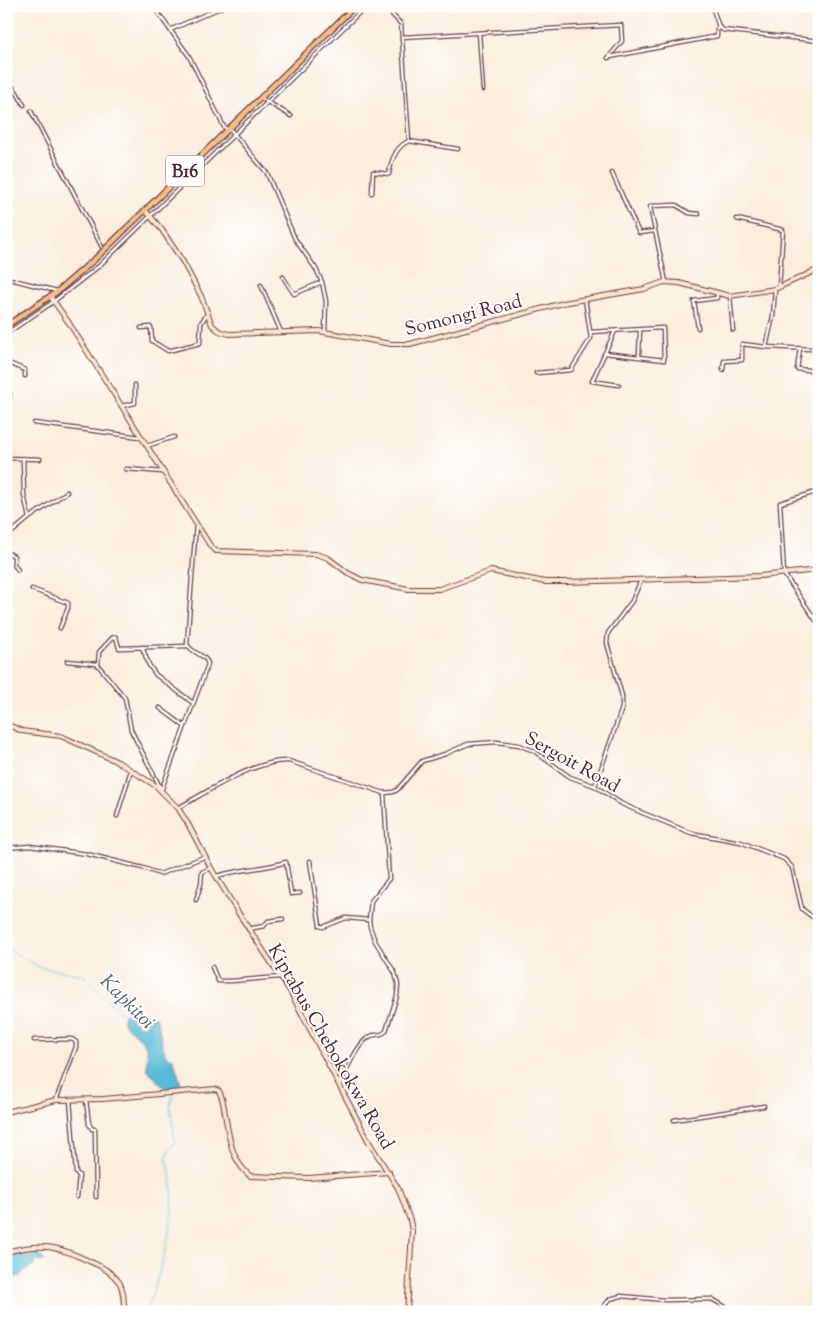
<svg xmlns="http://www.w3.org/2000/svg" width="825" height="1318" font-family="'Sorts Mill Goudy',serif">
<style>
.water{fill:#57bcd5;stroke:#506e80}
.lines{fill:none;stroke-linecap:round;stroke-linejoin:round}
.stream{stroke:#57bcd5;stroke-width:1}
.street-casing{stroke:#643e46;stroke-width:5}
.secondary-casing{stroke:#643e46;stroke-width:6}
.primary-casing{stroke:#643e46;stroke-width:7}
.street{stroke:#fff;stroke-width:2.5}
.secondary{stroke:#fce5cf;stroke-width:4}
.primary{stroke:#f7bd88;stroke-width:4.5}
.labels{text-anchor:middle;stroke-width:4;stroke-linejoin:round;paint-order:stroke}
.shield{fill:#fff;stroke:#80626b;stroke-width:1}
.shield-label{font-size:18px;font-weight:bold;fill:#4a1f2b}
.street-label{font-size:19px;fill:#4a1f2b;stroke:#fff}
.water-label{font-size:20px;font-style:italic;fill:#4f5e6f;stroke:#fff}
</style>
<rect width="100%" height="100%" fill="#fff"/>
<filter id="ink" filterUnits="userSpaceOnUse"><feTurbulence type="fractalNoise" baseFrequency=".02" numOctaves="2"/><feDisplacementMap in="SourceGraphic" scale="10" xChannelSelector="R" yChannelSelector="G"/><feConvolveMatrix kernelMatrix="1 2 1 2 8 2 1 2 1" color-interpolation-filters="sRGB"/></filter>
<filter id="wash" filterUnits="userSpaceOnUse"><feTurbulence type="fractalNoise" baseFrequency=".0096" numOctaves="4" result="noise"/><feDisplacementMap in="SourceGraphic" scale="20" xChannelSelector="R" yChannelSelector="G"/><feGaussianBlur stdDeviation="1.12" result="paint"/><feColorMatrix in="noise" values="0 0 0 0 0 0 0 0 0 0 0 0 0 0 0 0 0 1.4 0 .05"/><feComposite in="paint" operator="in"/></filter>
<g filter="url(#wash)">
<rect width="100%" height="100%" fill="#f9edde"/>
<!-- water -->
<g class="water">
<path d="M125,1014L143,1028L150,1017H156C161,1030 160,1046 168,1058H173L181,1084L179,1089C165,1092 160,1085 153,1075C150,1072 147,1071 147,1066C146,1059 149,1054 146,1047C143,1038 128,1029 122,1021Z"/>
<polygon points="36,1250 39,1257 43,1258 44,1261 34,1261 34,1266 25,1270 20,1276 6,1280 6,1259 18,1254 25,1254 29,1258"/>
</g>
<g class="lines">
<!-- stream -->
<g class="stream">
<polyline points="6,948 39,967 83,975 125,1017"/>
<path d="M147,1312C161,1266 184,1205 166,1158L170,1148L175,1143L170,1103L174,1095"/>
</g>
</g>
</g>
<g filter="url(#ink)">
<g class="lines">
<!-- street casing -->
<g class="street-casing">
<g id="street">
<polyline points="153,6 189,56 224,127 228,130"/>
<polyline points="384,6 401,24 409,141"/>
<polyline points="712,6 719,27 723,30 819,41"/>
<polyline points="170,30 224,6"/>
<polyline points="479,33 483,90"/>
<polyline points="402,37 621,25 622,41 608,58"/>
<polyline points="610,57 717,36 717,29 719,27"/>
<polyline points="6,81 16,91 24,105"/>
<polyline points="261,98 291,116"/>
<polyline points="31,111 102,247"/>
<polyline points="230,129 267,173 295,239 316,269 322,282 326,301 325,332"/>
<polyline points="612,173 639,233 655,231"/>
<path d="M372,193L373,172L389,174C391,161 396,146 409,141L458,149"/>
<polyline points="737,219 783,230 779,287"/>
<polyline points="283,277 294,294 322,282"/>
<polyline points="6,278 57,291"/>
<polyline points="666,282 650,207 651,206 676,205 689,213 699,214"/>
<polyline points="261,285 281,332"/>
<polyline points="730,296 733,330"/>
<polyline points="141,328 151,327 152,341 168,351 200,343 201,323 207,314"/>
<polyline points="698,328 694,301 717,298 717,294"/>
<polyline points="615,331 592,381 619,385"/>
<polyline points="590,332 663,328 664,360 605,353"/>
<polyline points="6,334 53,302 99,266 366,6"/>
<polyline points="766,347 812,349"/>
<polyline points="800,348 797,369 819,371"/>
<polyline points="639,356 640,330"/>
<polyline points="6,362 25,370 25,376"/>
<polyline points="723,370 724,361 742,360 742,344 766,347 773,316 775,289"/>
<polyline points="536,373 571,370 591,338 585,299"/>
<polyline points="6,393 10,394 7,411"/>
<polyline points="122,406 135,403 135,385"/>
<polyline points="34,423 140,437"/>
<polyline points="147,446 174,437"/>
<polyline points="6,458 40,459"/>
<polyline points="126,469 163,472"/>
<polyline points="819,491 780,503 784,574 819,625"/>
<polyline points="29,518 67,492"/>
<polyline points="6,537 29,518 24,495 23,458"/>
<polyline points="6,552 14,556 14,565 18,570"/>
<polyline points="32,589 68,603 68,608 60,628"/>
<polyline points="142,647 149,665 156,675 193,703"/>
<polyline points="67,661 97,664 125,698 131,730 161,789"/>
<polyline points="98,665 99,652 112,638 116,637 119,648 188,646"/>
<polyline points="160,708 184,726"/>
<polyline points="595,786 622,708 622,696 607,643 608,633 632,601 641,580"/>
<path d="M161,791L208,664C206,654 192,654 187,644L196,524"/>
<path d="M178,808C207,792 256,759 289,761L384,793L393,792L397,790L422,761L445,754L468,744L497,742L519,745L534,751L570,777L595,786L622,804L638,811L691,833L741,842L784,859L792,867L802,909L819,922"/>
<polyline points="117,816 131,770"/>
<polyline points="6,848 30,846 87,854 143,868 160,874 204,857"/>
<polyline points="310,861 320,926 323,927 346,918 369,920"/>
<path d="M217,876C240,869 263,869 286,862L291,894L300,893"/>
<polyline points="196,900 201,884 202,872 211,868"/>
<polyline points="248,929 264,926 268,921 283,919"/>
<polyline points="212,967 218,981 231,981 280,977"/>
<polyline points="34,1040 72,1039 76,1042 76,1047 56,1100"/>
<path d="M339,1084C347,1071 356,1045 369,1037C375,1033 381,1037 386,1031L397,996L398,985L395,973L375,941L370,927L369,920L371,901L389,879L384,793"/>
<polyline points="70,1100 76,1173 79,1175 77,1197"/>
<polyline points="86,1100 89,1124 92,1129 95,1129 96,1197"/>
<polyline points="674,1120 764,1106"/>
<polyline points="599,1312 610,1299 621,1296 665,1300 712,1299 734,1312"/>
</g>
</g>
<!-- secondary casing -->
<g class="secondary-casing">
<g id="secondary">
<polyline points="145,210 162,230 183,262 201,296 212,325 219,331 229,334 319,331 391,344 410,344 563,303 644,289 664,282 679,283 730,296 775,289 819,269"/>
<polyline points="50,296 69,323 211,547 216,551 316,554 328,558 348,573 362,580 409,589 439,589 491,571 545,582 567,582 759,576 819,570"/>
<polyline points="6,724 22,731 61,736 118,762 156,786 178,808 188,824 211,868 239,914 290,991 369,1142 398,1188 410,1220 412,1231 407,1312"/>
<path d="M6,1112L56,1100L103,1099L215,1089L219,1091C223,1098 224,1106 225,1114C229,1137 231,1160 250,1176L308,1178L389,1172"/>
<path d="M6,1252C43,1242 57,1246 91,1262C101,1266 112,1272 119,1282C124,1290 124,1302 124,1312"/>
</g>
</g>
<!-- primary casing -->
<g class="primary-casing">
<polyline id="primary" points="6,326 58,291 95,259 355,6"/>
</g>
<!-- street -->
<use href="#street" class="street"/>
<!-- secondary -->
<use href="#secondary" class="secondary"/>
<!-- primary -->
<use href="#primary" class="primary"/>
</g>
</g>
<g class="labels">
<!-- shield labels -->
<rect class="shield" x="166" y="155.5" width="38" height="31" rx="4"/>
<g class="shield-label">
<text x="185" y="177">B16</text>
</g>
<!-- street labels -->
<g class="street-label">
<text transform="translate(463 314) rotate(-14)" y="7">Somongi Road</text>
<text transform="translate(573 761) rotate(29)" y="7">Sergoit Road</text>
<text transform="translate(332 1046) rotate(60)" y="7">Kiptabus Chebokokwa Road</text>
</g>
<!-- water labels -->
<g class="water-label">
<text transform="translate(128 1001) rotate(45)" y="7">Kapkitoi</text>
</g>
</g>
<!-- margin -->
<rect width="825" height="1318" fill="none" stroke="#fff" stroke-width="25"/>
</svg>
